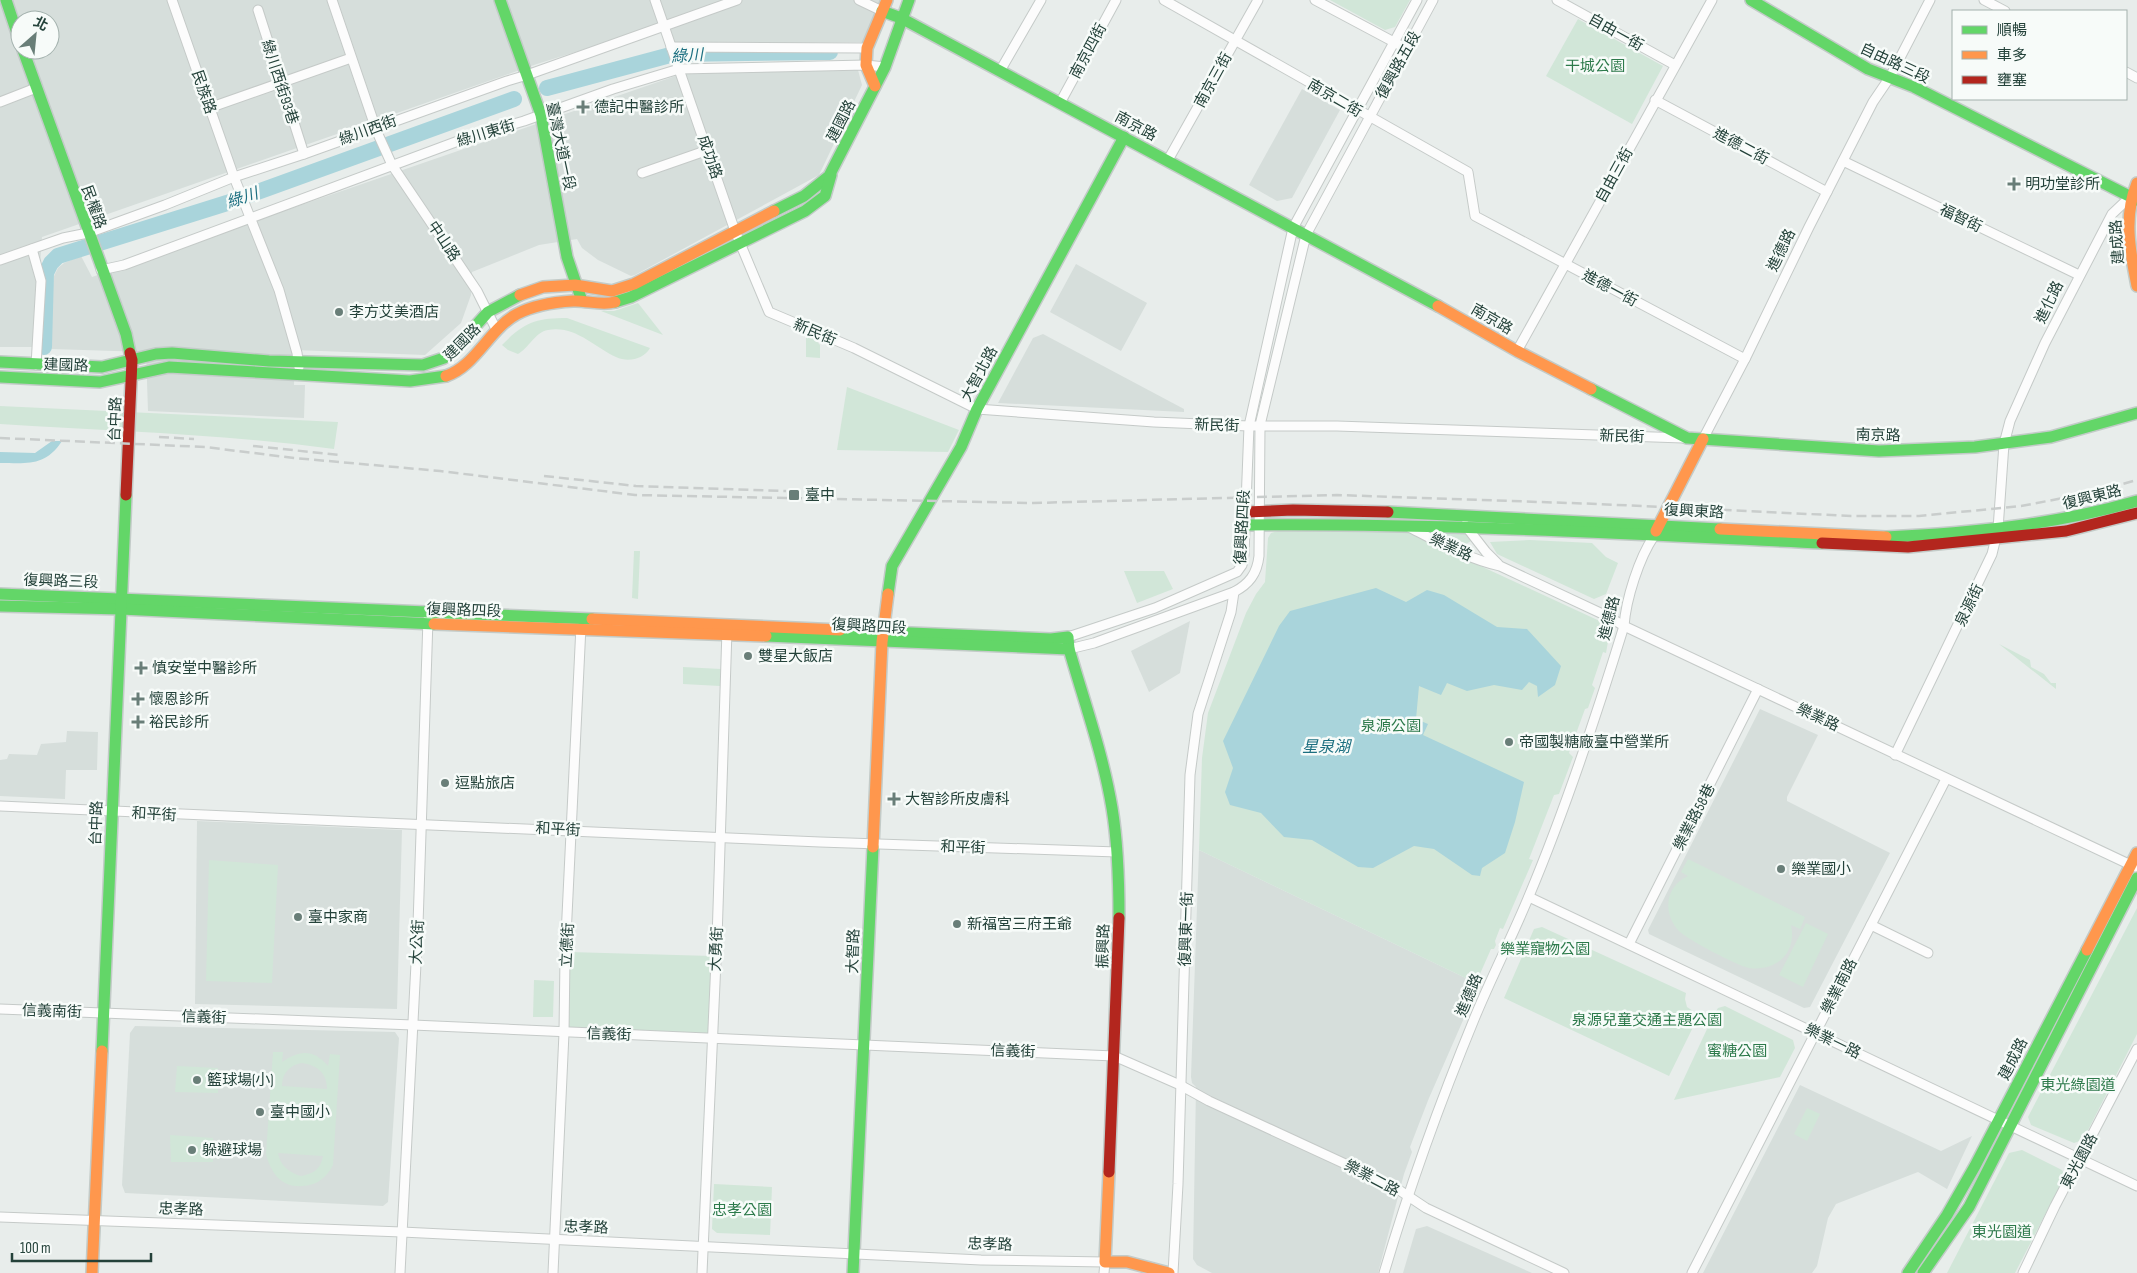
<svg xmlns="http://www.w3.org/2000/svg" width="2137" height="1273" font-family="'Sofia Sans Condensed','Noto Sans TC',sans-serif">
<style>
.built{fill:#d6dedb;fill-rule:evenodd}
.green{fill:#d1e6d8;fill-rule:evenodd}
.water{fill:#a9d4db}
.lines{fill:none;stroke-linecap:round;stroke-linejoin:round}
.river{stroke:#a9d4db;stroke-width:16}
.street-casing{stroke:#c5cac8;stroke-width:11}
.fast-casing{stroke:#c3cbc8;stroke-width:14}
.slow-casing{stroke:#c3cbc8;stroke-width:14}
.jam-casing{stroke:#c3cbc8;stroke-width:14}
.street{stroke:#fcfcfc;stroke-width:9}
.fast{stroke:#63d668;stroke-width:11}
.slow{stroke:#ff974d;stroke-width:11}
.jam{stroke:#b3261e;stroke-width:11}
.rail{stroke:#c9cdcc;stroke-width:2.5;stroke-dasharray:10 5;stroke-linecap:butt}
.poi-dot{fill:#697e78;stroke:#f7fbf9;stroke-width:2}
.labels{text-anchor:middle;stroke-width:5;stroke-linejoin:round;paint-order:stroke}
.street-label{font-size:15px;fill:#24423a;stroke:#f7fbf9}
.park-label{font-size:15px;fill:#2d7a4b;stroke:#f7fbf9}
.poi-label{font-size:15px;fill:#24423a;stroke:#f7fbf9;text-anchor:start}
.water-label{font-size:16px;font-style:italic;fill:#1c6f80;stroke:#f7fbf9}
</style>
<rect width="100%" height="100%" fill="#e8edeb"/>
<!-- built -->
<g class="built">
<path d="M0,0H881L864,42L674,44L668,23L537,64L42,237L34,347H0ZM20,20H50V50H20Z"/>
<polygon points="858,70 862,85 819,175 635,275 631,276 598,260 582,248 577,239 539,245 472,272 471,295 461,323 425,355 295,350 294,385 305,385 304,418 148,411 146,352 51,349 52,287 54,276 58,268 64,263 81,256 92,277 684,73"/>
<polygon points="1302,89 1340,110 1292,198 1277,201 1249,185"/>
<polygon points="1076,264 1147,303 1121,351 1050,312"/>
<polygon points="1043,334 1184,409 1184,412 998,403 1033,338"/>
<polygon points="1190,621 1180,673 1149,692 1131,651"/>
<polygon points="1760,709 1818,735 1787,797 1787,801 1890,853 1810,1007 1804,1008 1649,934 1648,930"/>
<polygon points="67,731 98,732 97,770 66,770 65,799 0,796 0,760 7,759 9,754 37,755 41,744 66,742"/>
<polygon points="197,821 402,830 397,1009 195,1004"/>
<polygon points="1199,850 1476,983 1472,992 1475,993 1429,1098 1410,1147 1412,1152 1404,1174 1378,1273 1212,1273 1197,1265 1193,1259 1196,1087 1192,1083 1191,1077"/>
<polygon points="135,1026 395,1032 399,1038 388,1202 383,1206 125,1193 122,1185 130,1033"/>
<polygon points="1800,1085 1941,1151 1972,1136 1947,1189 1918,1172 1836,1204 1828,1218 1817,1266 1812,1273 1703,1273"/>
<polygon points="1427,1226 1532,1273 1403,1273 1416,1229"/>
</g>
<!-- green -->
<g class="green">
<polygon points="1330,0 1410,0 1395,27 1385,30"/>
<polygon points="1578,19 1663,66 1632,124 1546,76"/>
<polygon points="638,303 663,335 601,311 614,311"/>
<path d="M567,318L650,348C644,359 628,363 616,357C594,347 575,325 548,330C535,332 529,348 518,354L508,350L502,345C524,322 537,318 567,318Z"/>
<polygon points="806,333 813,337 820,345 820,358 806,357"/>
<polygon points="847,387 959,430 948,452 837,450"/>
<path d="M0,406L338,422L334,449C223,434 112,431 0,424Z"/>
<polygon points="1278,531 1407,532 1604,623 1610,630 1606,653 1603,652 1592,685 1595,688 1588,708 1585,709 1569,753 1573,757 1559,794 1554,795 1529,859 1533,860 1503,929 1500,928 1495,941 1496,945 1494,949 1491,949 1476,983 1199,850 1202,758 1208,713 1246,613 1256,594 1265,582 1268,538 1271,533"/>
<polygon points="1431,531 1464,531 1471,541 1461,547 1433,534"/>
<polygon points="1530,540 1592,543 1606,557 1618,563 1606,594 1594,599 1497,554 1490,542"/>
<polygon points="634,551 640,551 638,599 632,598"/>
<polygon points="1124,571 1164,571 1173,589 1137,603"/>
<polygon points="1999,644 2030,660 2031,667 2044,674 2051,683 2056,683 2056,689"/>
<polygon points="683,667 721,669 720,686 683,684"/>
<path d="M1688,859L1805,917L1800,929L1791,925C1797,952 1777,972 1749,968C1738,966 1686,939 1678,930C1662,911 1666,886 1688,876L1681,872Z"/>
<polygon points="209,860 278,865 272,983 206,981"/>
<polygon points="2137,908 2137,1034 2083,1140 2074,1143 2031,1125 2028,1117"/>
<polygon points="1806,923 1828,934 1803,987 1779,975"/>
<polygon points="1542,927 1686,993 1685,999 1687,1007 1699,1015 1669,1076 1504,998 1534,929"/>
<polygon points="569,952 712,956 710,1034 567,1029"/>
<polygon points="534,980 554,981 553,1017 533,1017"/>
<polygon points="1725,1006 1793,1040 1795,1048 1780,1077 1674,1100 1714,1014 1718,1008"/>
<path d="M273,1052H283L282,1062C301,1050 313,1049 328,1066L330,1054L340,1055L333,1165C329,1173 322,1181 313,1184C287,1192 272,1178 266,1154ZM302,1063C317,1065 327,1073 327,1089L282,1086C282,1073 290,1065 302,1063ZM278,1153L322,1156H323C321,1169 313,1174 301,1176C290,1173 280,1166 278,1153Z"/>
<polygon points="177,1066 218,1068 218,1093 175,1092"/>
<polygon points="1807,1108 1820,1114 1807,1141 1794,1134"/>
<polygon points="170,1135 213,1138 213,1162 171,1162"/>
<polygon points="2022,1150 2062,1170 2065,1176 2015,1273 1947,1273 2009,1153"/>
<polygon points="714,1184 772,1187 770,1235 717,1233 712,1229"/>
</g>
<!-- water -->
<g class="water">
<path d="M52,441H62C45,467 27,463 0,463V452L35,453Z"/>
<polygon points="1376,588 1406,602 1427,590 1444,595 1497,627 1527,629 1561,666 1555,685 1538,697 1537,686 1529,682 1522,690 1494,685 1467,691 1447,683 1441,695 1419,686 1416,719 1428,724 1423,735 1524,782 1515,822 1505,853 1482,868 1480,876 1472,875 1434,849 1414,846 1373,868 1358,867 1312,840 1284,837 1261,813 1230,805 1225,792 1233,768 1223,741 1279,626 1290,611"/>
</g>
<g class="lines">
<!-- river -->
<g class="river">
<polyline points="547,88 674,54 830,52"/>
<polyline points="44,347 46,273 51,263 58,256 227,203 514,99"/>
</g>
<!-- street casing -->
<g class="street-casing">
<g id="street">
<polyline points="172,0 234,177 279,290 297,353 299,367"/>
<polyline points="332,0 377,132 392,165 477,291 496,329"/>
<polyline points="655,0 735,231 769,312 854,348 977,409 1154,422 1249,426 1337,426 1683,438"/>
<polyline points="859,0 882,11"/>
<polyline points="1164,0 1468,172 1475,216 1745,359"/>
<polyline points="1315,0 1407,49"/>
<polyline points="1557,0 1675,65"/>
<polyline points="1984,0 2005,11"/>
<polyline points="258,10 304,154"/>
<polyline points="671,47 867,48"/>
<polyline points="1000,71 1041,0"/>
<polyline points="2126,72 2137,78"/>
<polyline points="1655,100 1827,192"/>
<polyline points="0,102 36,88"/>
<polyline points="1060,103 1116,0"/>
<polyline points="209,108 351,58"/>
<polyline points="1168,160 1258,0"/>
<polyline points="1843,161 2079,275"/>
<polyline points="642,173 708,150"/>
<polyline points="32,249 41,281 36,365"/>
<polyline points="0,260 63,238 88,233 165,205 234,177 304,154 507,81 527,75 737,0"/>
<polyline points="101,270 124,265 469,137 524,121 613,89 679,69 866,65 885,67"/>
<polyline points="1517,351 1712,0"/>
<polyline points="1703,439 1745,359 1809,227 1873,102 1890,77 1930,0"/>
<polyline points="1465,525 1486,552 1498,564"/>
<path d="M1409,527C1438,542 1468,559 1500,566L1609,617L1624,626L2135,867"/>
<polyline points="1068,637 1155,608 1237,572 1242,565 1244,555 1249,426 1293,228 1417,0"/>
<path d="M1069,649L1094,643L1234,592C1249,584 1257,574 1259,556L1260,425L1306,235L1433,0"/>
<polyline points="1895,755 1992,554 1998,529 2004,444 2010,421 2045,343 2112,214 2130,197"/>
<polyline points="0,806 820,842 1117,852"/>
<polyline points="1529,897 2137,1186"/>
<polyline points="1871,925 1928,953"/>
<polyline points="1629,944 1758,689"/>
<polyline points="0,1009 413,1025 1114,1056 1180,1085 1209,1101 1393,1186 1426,1208 1564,1273"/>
<polyline points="0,1217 402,1232 981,1260 1105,1262 1104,1273"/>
<polyline points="400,1273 418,925 428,619"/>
<polyline points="553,1273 564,1033 565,957 581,626"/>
<polyline points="702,1273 717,939 727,630"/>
<polyline points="1173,1273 1178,1184 1190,775 1198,714 1231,612 1234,592"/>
<path d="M1384,1273C1410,1185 1440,1102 1475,1017C1492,976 1512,937 1529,896C1566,808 1596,717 1624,626C1626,599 1639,558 1654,536"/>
<polyline points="1692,1273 1946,779"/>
<polyline points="2023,1273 2055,1206 2137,1049"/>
</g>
</g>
<!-- fast casing -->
<g class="fast-casing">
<g id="fast">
<polyline points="6,0 20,42"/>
<polyline points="500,0 541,115 567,257 582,301"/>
<polyline points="1751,0 1868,69 1914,87 2137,200"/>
<polyline points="882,11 901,18 1438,306"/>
<polyline points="23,50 126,334 130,353"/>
<polyline points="774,211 804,196 829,176 885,67 909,0"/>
<polyline points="615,302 631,297 805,211 825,196 831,175"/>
<polyline points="0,362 102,367 156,354 172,353 269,361 423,365 444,358 452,352 488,312 520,295"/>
<polyline points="0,377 100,382 169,367 410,381 446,376"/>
<polyline points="1591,389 1687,438 1879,451 1975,447 2051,437 2137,413"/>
<polyline points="1388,512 1720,529"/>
<path d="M1246,525C1438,523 1630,534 1822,543"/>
<path d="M1886,537C1971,533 2054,525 2137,501"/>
<polyline points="0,594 592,619"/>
<polyline points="888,594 892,566 961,447 977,409 1124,137"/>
<polyline points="0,606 121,609 434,624"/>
<path d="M840,630L1051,639L1068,637L1069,649C1084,701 1103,754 1112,808C1118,844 1119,881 1119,918"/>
<polyline points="766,636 1069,649"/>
<polyline points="102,1051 126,495"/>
<polyline points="853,1273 873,847"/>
<polyline points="1908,1273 1947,1215 1975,1166 2087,950"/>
<polyline points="1923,1273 1969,1207 2137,878"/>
</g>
</g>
<!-- slow casing -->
<g class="slow-casing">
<g id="slow">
<polyline points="875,86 866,65 867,48 887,0"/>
<path d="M2137,183C2123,217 2130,251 2137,286"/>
<polyline points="520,295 543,287 575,285 612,291 634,284 774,211"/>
<polyline points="1438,306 1517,351 1591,389"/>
<path d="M446,376C476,366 489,329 517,314C532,306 555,302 573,301C586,300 601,306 615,302"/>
<polyline points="1720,529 1886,537"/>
<polyline points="1656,531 1703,439"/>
<polyline points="592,619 840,630"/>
<polyline points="434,624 766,636"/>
<polyline points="873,847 882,642 888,594"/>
<polyline points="2087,950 2137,853"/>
<polyline points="1109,1172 1105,1262 1127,1262 1169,1273"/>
<polyline points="92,1273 102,1051"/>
</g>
</g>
<!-- jam casing -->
<g class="jam-casing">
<g id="jam">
<polyline points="126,495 132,360 130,353"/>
<polyline points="1246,512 1293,510 1388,512"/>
<polyline points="1822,543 1908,547 2066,531 2137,513"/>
<polyline points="1109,1172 1119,918"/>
</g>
</g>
<!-- street -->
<use href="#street" class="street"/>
<!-- fast -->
<use href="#fast" class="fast"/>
<!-- slow -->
<use href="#slow" class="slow"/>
<!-- jam -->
<use href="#jam" class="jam"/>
<!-- rail -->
<g class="rail">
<polyline points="159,437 194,439"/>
<polyline points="0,438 205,447 294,458 440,471 635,495 1033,503 1337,495 1598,504 1851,516 1919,516 2021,506 2090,493 2137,480"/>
<polyline points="253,446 340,455"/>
<polyline points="544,476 636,486 786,491"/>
</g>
</g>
<!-- markers -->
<g class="poi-dot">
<path d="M580.5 99.5h5v5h5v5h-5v5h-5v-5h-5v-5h5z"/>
<path d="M2011.5 176.5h5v5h5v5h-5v5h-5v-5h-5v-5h5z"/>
<circle cx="339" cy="312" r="5"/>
<rect x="788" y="489" width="12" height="12" rx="2.5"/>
<circle cx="748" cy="656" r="5"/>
<path d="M138.5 660.5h5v5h5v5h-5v5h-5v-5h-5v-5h5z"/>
<path d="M135.5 691.5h5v5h5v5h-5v5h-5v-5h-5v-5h5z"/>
<path d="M135.5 714.5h5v5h5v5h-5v5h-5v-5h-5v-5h5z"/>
<circle cx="1509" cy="742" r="5"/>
<circle cx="445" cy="783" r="5"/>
<path d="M891.5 791.5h5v5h5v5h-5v5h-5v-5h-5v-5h5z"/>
<circle cx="1781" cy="869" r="5"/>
<circle cx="298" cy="917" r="5"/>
<circle cx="957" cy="924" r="5"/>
<circle cx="197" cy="1080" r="5"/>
<circle cx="260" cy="1112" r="5"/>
<circle cx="192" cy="1150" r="5"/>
</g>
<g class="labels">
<!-- street labels -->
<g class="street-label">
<text transform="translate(1616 32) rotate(29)" y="5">自由一街</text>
<text transform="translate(1088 51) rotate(-62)" y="5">南京四街</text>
<text transform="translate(1895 63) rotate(25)" y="5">自由路三段</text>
<text transform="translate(1398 65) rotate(-61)" y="5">復興路五段</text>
<text transform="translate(1213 80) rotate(-61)" y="5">南京三街</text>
<text transform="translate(280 82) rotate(72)" y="5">綠川西街93巷</text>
<text transform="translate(204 92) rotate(71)" y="5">民族路</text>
<text transform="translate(1335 98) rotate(30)" y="5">南京二街</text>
<text transform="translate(841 121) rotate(-63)" y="5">建國路</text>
<text transform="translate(1136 126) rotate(28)" y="5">南京路</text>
<text transform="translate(368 130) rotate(-20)" y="5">綠川西街</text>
<text transform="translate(486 133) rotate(-17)" y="5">綠川東街</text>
<text transform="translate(561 146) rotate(78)" y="5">臺灣大道一段</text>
<text transform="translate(1741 146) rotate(28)" y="5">進德二街</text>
<text transform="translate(710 157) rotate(71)" y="5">成功路</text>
<text transform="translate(1614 175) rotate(-61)" y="5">自由三街</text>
<text transform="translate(94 207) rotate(70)" y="5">民權路</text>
<text transform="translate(1961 218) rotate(26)" y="5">福智街</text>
<text transform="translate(444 241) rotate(56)" y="5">中山路</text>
<text transform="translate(2117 242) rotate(-94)" y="5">建成路</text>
<text transform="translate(1781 250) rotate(-64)" y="5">進德路</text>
<text transform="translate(1610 288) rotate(28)" y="5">進德一街</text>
<text transform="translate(2049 302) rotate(-64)" y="5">進化路</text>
<text transform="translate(1492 319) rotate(30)" y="5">南京路</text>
<text transform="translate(815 332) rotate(23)" y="5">新民街</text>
<text transform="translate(462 342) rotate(-45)" y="5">建國路</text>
<text transform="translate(66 365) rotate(2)" y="5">建國路</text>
<text transform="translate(979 374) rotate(-62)" y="5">大智北路</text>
<text transform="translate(115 419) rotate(-88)" y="5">台中路</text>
<text transform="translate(1217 425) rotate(2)" y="5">新民街</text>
<text transform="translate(1878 435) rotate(1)" y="5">南京路</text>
<text transform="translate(1622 436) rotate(2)" y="5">新民街</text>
<text transform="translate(2092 497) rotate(-14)" y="5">復興東路</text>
<text transform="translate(1694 511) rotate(3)" y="5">復興東路</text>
<text transform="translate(1242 527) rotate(-87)" y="5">復興路四段</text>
<text transform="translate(1451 547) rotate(25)" y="5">樂業路</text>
<text transform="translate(61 581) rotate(2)" y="5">復興路三段</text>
<text transform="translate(1969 605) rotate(-64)" y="5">泉源街</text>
<text transform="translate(464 610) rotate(2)" y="5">復興路四段</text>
<text transform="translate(1609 618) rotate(-76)" y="5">進德路</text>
<text transform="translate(869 626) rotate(3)" y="5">復興路四段</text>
<text transform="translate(1818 717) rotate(25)" y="5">樂業路</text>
<text transform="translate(154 814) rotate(3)" y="5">和平街</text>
<text transform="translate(1694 817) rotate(-63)" y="5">樂業路58巷</text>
<text transform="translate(96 823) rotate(-88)" y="5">台中路</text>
<text transform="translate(558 829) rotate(3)" y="5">和平街</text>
<text transform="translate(963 847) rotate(2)" y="5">和平街</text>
<text transform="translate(1186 929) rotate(-88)" y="5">復興東一街</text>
<text transform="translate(417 942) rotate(-87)" y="5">大公街</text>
<text transform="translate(567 945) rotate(-87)" y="5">立德街</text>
<text transform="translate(1103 946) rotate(-88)" y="5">振興路</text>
<text transform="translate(716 949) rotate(-87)" y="5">大勇街</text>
<text transform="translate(853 951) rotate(-88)" y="5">大智路</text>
<text transform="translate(1839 986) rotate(-63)" y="5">樂業南路</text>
<text transform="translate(1469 995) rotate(-67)" y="5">進德路</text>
<text transform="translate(52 1011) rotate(2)" y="5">信義南街</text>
<text transform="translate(204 1017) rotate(2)" y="5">信義街</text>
<text transform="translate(609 1034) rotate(2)" y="5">信義街</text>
<text transform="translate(1833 1041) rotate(26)" y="5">樂業一路</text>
<text transform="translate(1013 1051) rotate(2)" y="5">信義街</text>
<text transform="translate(2013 1059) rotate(-63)" y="5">建成路</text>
<text transform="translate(2079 1161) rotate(-62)" y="5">東光園路</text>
<text transform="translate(1372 1178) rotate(28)" y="5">樂業二路</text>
<text transform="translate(181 1209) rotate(2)" y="5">忠孝路</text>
<text transform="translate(586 1227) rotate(2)" y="5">忠孝路</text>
<text transform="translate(990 1244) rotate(2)" y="5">忠孝路</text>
</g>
<!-- park labels -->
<g class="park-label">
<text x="1595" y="71">干城公園</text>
<text x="1391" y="731">泉源公園</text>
<text x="1545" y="954">樂業寵物公園</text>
<text x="1647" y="1025">泉源兒童交通主題公園</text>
<text x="1737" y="1056">蜜糖公園</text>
<text x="2078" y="1090">東光綠園道</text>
<text x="742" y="1215">忠孝公園</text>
<text x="2002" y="1237">東光園道</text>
</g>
<!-- poi labels -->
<g class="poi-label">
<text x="594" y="112">德記中醫診所</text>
<text x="2025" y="189">明功堂診所</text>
<text x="349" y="317">李方艾美酒店</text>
<text x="805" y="500">臺中</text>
<text x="758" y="661">雙星大飯店</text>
<text x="152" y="673">慎安堂中醫診所</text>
<text x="149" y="704">懷恩診所</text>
<text x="149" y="727">裕民診所</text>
<text x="1519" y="747">帝國製糖廠臺中營業所</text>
<text x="455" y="788">逗點旅店</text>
<text x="905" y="804">大智診所皮膚科</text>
<text x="1791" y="874">樂業國小</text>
<text x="308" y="922">臺中家商</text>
<text x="967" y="929">新福宮三府王爺</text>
<text x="207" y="1085">籃球場(小)</text>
<text x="270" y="1117">臺中國小</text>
<text x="202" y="1155">躲避球場</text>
</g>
<!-- water labels -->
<g class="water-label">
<text transform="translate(687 55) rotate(-4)" y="6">綠川</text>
<text transform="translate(242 197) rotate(-19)" y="6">綠川</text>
<text x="1326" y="752">星泉湖</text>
</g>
</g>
<!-- legend -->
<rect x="1952" y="10" width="175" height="90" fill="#f7fbf9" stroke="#a3b1ad"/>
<rect x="1962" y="26" width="25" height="8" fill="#63d668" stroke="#a3b1ad"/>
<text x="1997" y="35" font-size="15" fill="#24423a">順暢</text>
<rect x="1962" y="51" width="25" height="8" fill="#ff974d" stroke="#a3b1ad"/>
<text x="1997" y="60" font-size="15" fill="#24423a">車多</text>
<rect x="1962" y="76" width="25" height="8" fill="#b3261e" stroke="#a3b1ad"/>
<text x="1997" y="85" font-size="15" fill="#24423a">壅塞</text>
<!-- north arrow -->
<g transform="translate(35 35) rotate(27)"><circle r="24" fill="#f7fbf9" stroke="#a3b1ad"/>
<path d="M0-4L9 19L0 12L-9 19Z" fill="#697e78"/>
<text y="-8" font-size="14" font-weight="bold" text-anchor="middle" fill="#24423a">北</text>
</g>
<!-- scale -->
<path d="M12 1253v8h139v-8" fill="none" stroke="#24423a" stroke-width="2.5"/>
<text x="20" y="1253" font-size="15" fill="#24423a" stroke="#f7fbf9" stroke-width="4" paint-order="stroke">100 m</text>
</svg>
